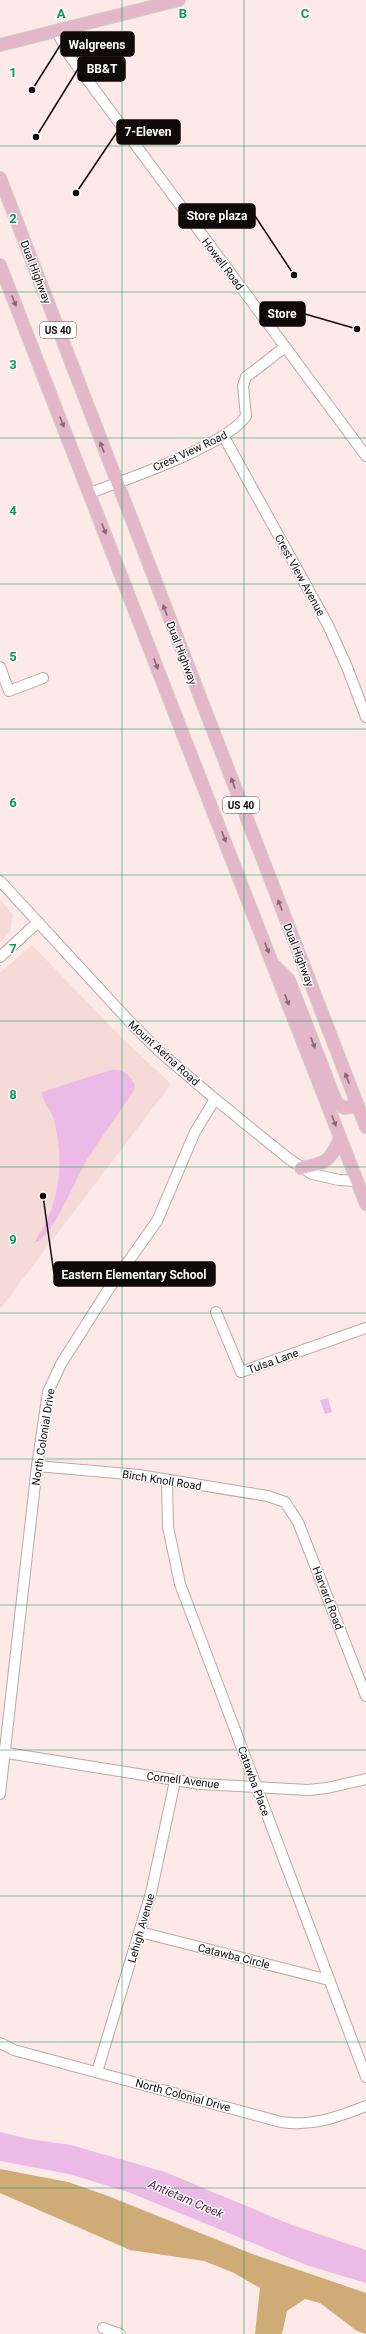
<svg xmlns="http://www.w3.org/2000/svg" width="366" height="2334" font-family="Roboto,sans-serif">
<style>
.built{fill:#f5dad7}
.forest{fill:#cfab77}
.water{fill:#ecbae6}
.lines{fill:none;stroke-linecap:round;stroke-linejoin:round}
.minor-casing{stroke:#bba8a7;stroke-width:12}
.major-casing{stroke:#cfcece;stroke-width:14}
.minor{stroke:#fff;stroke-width:10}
.major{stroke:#e3b7c7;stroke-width:12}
.oneway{fill:#846972}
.grid{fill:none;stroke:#099859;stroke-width:1;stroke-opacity:0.55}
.labels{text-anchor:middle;stroke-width:3;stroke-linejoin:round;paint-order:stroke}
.shield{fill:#fff;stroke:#585353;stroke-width:1}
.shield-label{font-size:10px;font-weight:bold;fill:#100909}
.street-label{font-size:11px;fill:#100909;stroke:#fff}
.water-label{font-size:12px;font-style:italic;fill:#531a50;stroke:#fff}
.grid-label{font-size:13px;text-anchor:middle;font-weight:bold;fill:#099859;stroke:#fff;stroke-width:3;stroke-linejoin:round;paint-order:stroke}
.leader{fill:none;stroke:#100909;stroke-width:1.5}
.callout-dot{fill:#100909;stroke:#fff;stroke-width:1.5}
.callout{fill:#100909;stroke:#100909;stroke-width:1.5}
.callout-label{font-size:12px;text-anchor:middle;font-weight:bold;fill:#fff}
</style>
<rect width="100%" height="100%" fill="#fdeae8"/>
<!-- built -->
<g class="built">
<polygon points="0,900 13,914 10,932 0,942"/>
<polygon points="32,945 119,1035 171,1084 0,1309 0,973"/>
</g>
<!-- forest -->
<polygon class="forest" points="0,2169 68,2182 108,2196 255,2255 366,2293 366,2334 357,2331 320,2303 305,2299 287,2311 282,2334 255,2334 260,2288 234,2273 204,2261 130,2250 0,2193"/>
<!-- water -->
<g class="water">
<path d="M111,1070C124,1069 129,1074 135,1085L133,1092C118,1114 102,1136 88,1158C76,1176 54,1237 34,1243C60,1205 65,1164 54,1120C52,1111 42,1102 42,1092Z"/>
<polygon points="328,1398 332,1412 325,1414 320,1400"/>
<polygon points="0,2132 29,2139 71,2145 165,2172 292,2225 366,2250 366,2283 309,2266 128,2192 69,2174 0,2161"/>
</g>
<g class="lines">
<!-- minor casing -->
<g class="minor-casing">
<g id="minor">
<polyline points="56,30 69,55 366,456"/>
<polyline points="224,437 328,625 347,667 366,717"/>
<path d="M90,493C127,479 226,446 246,416L243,386L246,377L285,347"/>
<polyline points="0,667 9,691 43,678"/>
<polyline points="0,881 131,1023 159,1051 215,1099 289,1159 312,1174 339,1180 357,1181"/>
<polyline points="0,957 38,922"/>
<polyline points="216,1312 241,1372 366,1328"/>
<polyline points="37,1466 139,1475 268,1496 285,1502 298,1522 366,1696"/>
<polyline points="167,1481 168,1527 180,1584 366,2077"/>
<polyline points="0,1752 200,1784 308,1790 327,1788 366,1779"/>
<polyline points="0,1794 37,1466 48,1392 61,1364 108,1290 157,1221 195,1132 215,1099"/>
<polyline points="140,1932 329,1980"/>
<path d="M0,2043L14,2050L281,2122C313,2127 337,2117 366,2106"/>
<polyline points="97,2072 151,1893 175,1781"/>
<polyline points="103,2328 120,2334"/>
</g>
</g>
<!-- major casing -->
<g class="major-casing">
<g id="major">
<polyline points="0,45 179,0"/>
<polyline points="0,178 366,1127"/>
<polyline points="0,265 366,1204"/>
<polyline points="276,967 289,980 336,1102 344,1108 358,1106"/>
<path d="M301,1168C326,1163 330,1162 340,1138"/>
</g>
</g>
<!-- minor -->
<use href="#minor" class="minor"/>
<!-- major -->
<use href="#major" class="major"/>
</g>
<!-- one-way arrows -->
<defs><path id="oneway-solid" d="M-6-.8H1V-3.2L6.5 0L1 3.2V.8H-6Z"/></defs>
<g class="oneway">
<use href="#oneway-solid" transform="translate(14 301) rotate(68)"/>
<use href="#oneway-solid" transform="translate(62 422) rotate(68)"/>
<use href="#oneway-solid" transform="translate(102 447) rotate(-111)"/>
<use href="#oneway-solid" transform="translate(104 529) rotate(69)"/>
<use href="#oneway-solid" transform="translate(165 610) rotate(-111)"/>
<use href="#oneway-solid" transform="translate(156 664) rotate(69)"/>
<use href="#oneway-solid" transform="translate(233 783) rotate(-111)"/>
<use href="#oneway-solid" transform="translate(224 837) rotate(69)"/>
<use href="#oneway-solid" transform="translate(280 905) rotate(-111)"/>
<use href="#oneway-solid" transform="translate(267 948) rotate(69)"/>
<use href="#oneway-solid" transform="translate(287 1000) rotate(69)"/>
<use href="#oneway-solid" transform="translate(313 1043) rotate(69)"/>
<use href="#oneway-solid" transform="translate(347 1078) rotate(-111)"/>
<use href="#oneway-solid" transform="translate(334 1121) rotate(69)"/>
</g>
<!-- grid -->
<path class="grid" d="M122,0V2334M244,0V2334M0,146H366M0,292H366M0,438H366M0,584H366M0,729H366M0,875H366M0,1021H366M0,1167H366M0,1313H366M0,1459H366M0,1605H366M0,1750H366M0,1896H366M0,2042H366M0,2188H366"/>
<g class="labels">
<!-- shield labels -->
<g class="shield">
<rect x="40" y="322" width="36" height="16" rx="3"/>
<rect x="223" y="797" width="36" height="16" rx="3"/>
</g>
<g class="shield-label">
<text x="58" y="334">US 40</text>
<text x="241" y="809">US 40</text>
</g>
<!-- street labels -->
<g class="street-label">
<text transform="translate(223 264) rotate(53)" y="4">Howell Road</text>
<text transform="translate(36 272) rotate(69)" y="4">Dual Highway</text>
<text transform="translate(190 451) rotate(-25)" y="4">Crest View Road</text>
<text transform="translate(300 575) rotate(61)" y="4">Crest View Avenue</text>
<text transform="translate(182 653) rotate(69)" y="4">Dual Highway</text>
<text transform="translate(299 955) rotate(69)" y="4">Dual Highway</text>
<text transform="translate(164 1053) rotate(42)" y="4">Mount Aetna Road</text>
<text transform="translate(273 1361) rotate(-20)" y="4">Tulsa Lane</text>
<text transform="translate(43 1437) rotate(-81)" y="4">North Colonial Drive</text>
<text transform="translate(162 1480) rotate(9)" y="4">Birch Knoll Road</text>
<text transform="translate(328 1598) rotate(69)" y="4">Harvard Road</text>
<text transform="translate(183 1780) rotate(7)" y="4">Cornell Avenue</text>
<text transform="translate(254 1781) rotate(70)" y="4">Catawba Place</text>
<text transform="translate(141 1928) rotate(-74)" y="4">Lehigh Avenue</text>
<text transform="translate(234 1956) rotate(14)" y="4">Catawba Circle</text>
<text transform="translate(183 2095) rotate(15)" y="4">North Colonial Drive</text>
</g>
<!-- water labels -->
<g class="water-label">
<text transform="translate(186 2199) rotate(23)" y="4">Antietam Creek</text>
</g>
</g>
<g class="grid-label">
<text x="61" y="18">A</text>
<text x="183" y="18">B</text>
<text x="305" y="18">C</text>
<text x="13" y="77">1</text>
<text x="13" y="223">2</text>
<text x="13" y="369">3</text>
<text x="13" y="515">4</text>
<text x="13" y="661">5</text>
<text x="13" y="807">6</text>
<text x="13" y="953">7</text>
<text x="13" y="1099">8</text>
<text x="13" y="1244">9</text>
</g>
<!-- callouts -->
<path class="leader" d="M32 90L61 44M36 137L78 69M76 193L117 132M294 275L255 216M357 329L305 314M43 1196L54 1274"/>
<g class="callout-dot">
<circle cx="32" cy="90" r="4"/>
<circle cx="36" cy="137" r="4"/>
<circle cx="76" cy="193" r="4"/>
<circle cx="294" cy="275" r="4"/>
<circle cx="357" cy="329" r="4"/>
<circle cx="43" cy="1196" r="4"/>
</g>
<g class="callout">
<rect x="61" y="32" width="73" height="24" rx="4"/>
<rect x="78" y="57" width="47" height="24" rx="4"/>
<rect x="117" y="120" width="63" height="24" rx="4"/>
<rect x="179" y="204" width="76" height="24" rx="4"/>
<rect x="260" y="302" width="45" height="24" rx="4"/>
<rect x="54" y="1262" width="161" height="24" rx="4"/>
</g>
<g class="callout-label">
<text x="97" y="49">Walgreens</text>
<text x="102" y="73">BB&amp;T</text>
<text x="148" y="136">7-Eleven</text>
<text x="217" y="220">Store plaza</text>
<text x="282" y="318">Store</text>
<text x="134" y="1279">Eastern Elementary School</text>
</g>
</svg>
